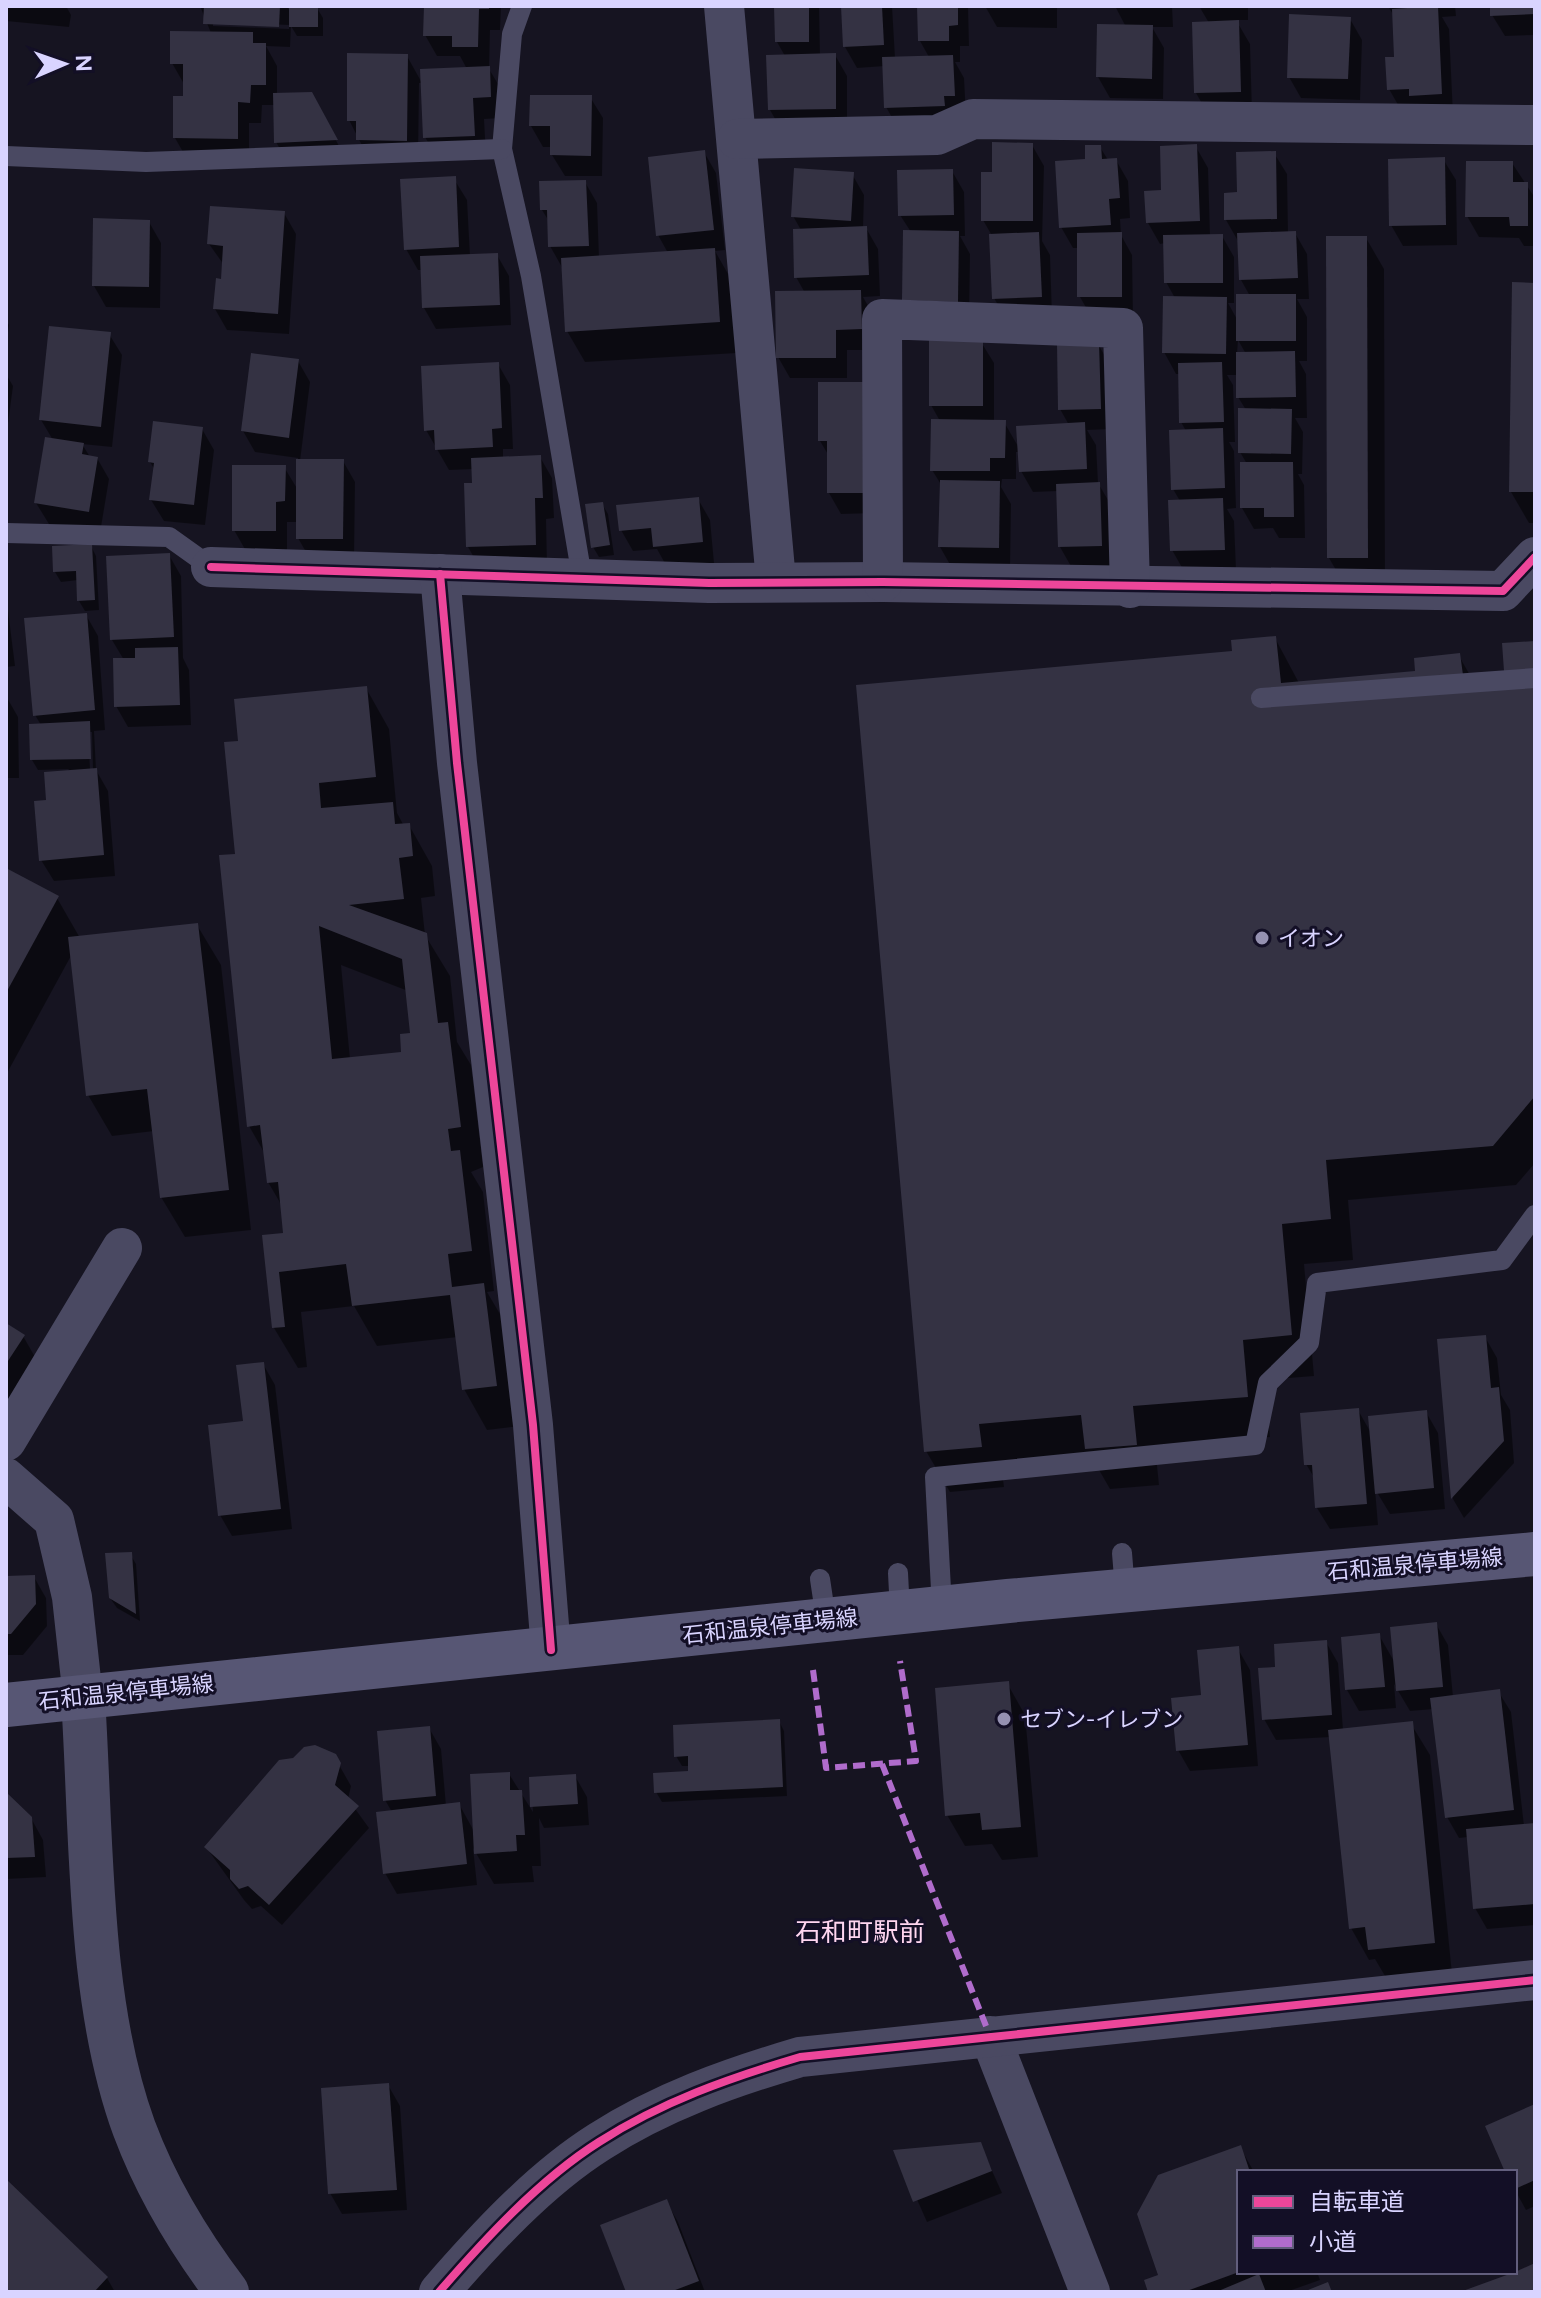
<svg xmlns="http://www.w3.org/2000/svg" width="1541" height="2298" font-family="Figtree,'Noto Sans JP',sans-serif">
<style>
.shadow{fill:#0007;fill-rule:evenodd}
.building{fill:#343243;fill-rule:evenodd}
.lines{fill:none;stroke-linecap:round;stroke-linejoin:round}
.service{stroke:#4a4962;stroke-width:20}
.minor{stroke:#4a4962;stroke-width:40}
.tertiary{stroke:#4a4962;stroke-width:44}
.secondary{stroke:#575674;stroke-width:44}
.quiet{stroke:#b06ccc;stroke-width:6;stroke-dasharray:12 6;stroke-linecap:butt}
.cycleway-casing{stroke:#130f26;stroke-width:13}
.cycleway{stroke:#ed469a;stroke-width:8}
.poi-dot{fill:#9591b1;stroke:#130f26;stroke-width:3}
.labels{text-anchor:middle;stroke-width:6;stroke-linejoin:round;paint-order:stroke}
.poi-label{font-size:22px;fill:#d9d4ff;stroke:#130f26;text-anchor:start}
.street-label{font-size:22px;fill:#d9d4ff;stroke:#130f26}
.quarter-label{font-size:26px;fill:#ffd6f0;stroke:#130f26}
</style>
<rect width="100%" height="100%" fill="#161421"/>
<!-- shadow -->
<g class="shadow">
<polygon points="6,6 66,6 71,15 69,27 6,21"/>
<path d="M200,6H287L291,13L317,8L323,18V36H297L291,26L290,47L266,46L277,66V95L323,116L347,161L288,163L276,142L275,105H262L261,123H249V159H187L175,138L185,98L184,84L172,63L211,33ZM213,22L289,25V29L213,26Z"/>
<polygon points="426,6 501,6 500,30 490,30 489,69 501,89 502,118 484,119 486,156 437,158 425,137 422,83 419,83 418,161 370,161 349,120 407,56 422,83 467,69 460,56 437,56 425,35"/>
<polygon points="776,6 819,6 820,56 835,55 847,76 847,129 782,131 770,110 785,56 777,42"/>
<polygon points="843,6 892,6 895,58 929,57 920,41 919,6 968,6 969,46 960,46 960,62 955,62 964,78 966,116 898,128 886,107 885,66 857,68 845,47"/>
<polygon points="985,6 1057,6 1057,28 997,27"/>
<polygon points="1172,6 1173,27 1152,27 1164,48 1163,99 1110,98 1098,77 1126,27 1115,6"/>
<polygon points="1199,6 1248,6 1248,20 1236,20 1250,44 1252,113 1208,114 1196,93 1209,23"/>
<polygon points="1388,6 1455,6 1456,16 1442,17 1449,29 1453,115 1401,110 1389,89 1396,59 1394,16"/>
<polygon points="1492,6 1535,6 1535,35 1505,36 1492,15"/>
<polygon points="1350,19 1362,40 1360,100 1301,98 1289,77"/>
<polygon points="590,97 603,118 602,176 565,176 552,155 552,147 543,147 531,126"/>
<polygon points="1032,145 1044,166 1042,241 1050,255 1052,317 1006,319 994,298 991,234 983,220 994,174"/>
<polygon points="1100,147 1108,160 1116,160 1128,181 1130,218 1120,219 1121,235 1132,255 1133,318 1092,318 1080,297 1079,248 1073,248 1061,227 1087,161"/>
<path d="M1196,147L1208,168L1210,236H1222L1234,257V303H1228L1238,321L1250,296L1241,280L1238,241L1226,220L1239,194L1274,153L1287,174L1288,233H1295L1307,254L1309,299H1297L1307,317V361H1299L1306,374L1307,418H1295L1303,432L1302,474H1298L1304,485L1305,538H1279L1273,528L1254,529L1242,508L1247,464L1240,452L1246,410L1238,397V375H1227L1233,385L1235,442H1229L1234,451L1236,508L1227,509L1234,521L1236,570L1184,571L1172,550L1180,501L1173,489L1186,431L1181,422L1180,374H1176L1164,352L1175,298L1166,282L1165,243L1160,244L1148,223L1163,192ZM1238,340L1246,354H1237Z"/>
<polygon points="704,152 716,173 725,250 715,251 732,281 737,353 585,362 567,331 563,269 550,246 550,223 542,210 585,182 597,203 599,257 668,253 658,235"/>
<polygon points="1443,159 1456,180 1457,245 1403,246 1391,225"/>
<polygon points="1512,163 1535,198 1535,246 1524,246 1519,238 1479,237 1467,216"/>
<polygon points="952,171 964,192 965,236 960,236 970,254 969,322 900,215"/>
<polygon points="852,174 864,195 863,228 866,228 878,249 880,296 863,297 872,313 873,350 847,350 847,378 790,378 778,357 805,293 796,277 801,230 793,216"/>
<polygon points="454,179 467,200 470,256 497,255 509,276 511,325 436,329 424,308 423,270 418,270 406,249"/>
<polygon points="284,213 296,234 289,334 227,330 215,309 224,265 209,244"/>
<polygon points="149,222 161,243 160,308 106,307 94,286"/>
<polygon points="1366,238 1384,269 1385,589 1347,589 1329,558"/>
<polygon points="1535,285 1535,523 1529,523 1511,492"/>
<polygon points="6,320 9,325 6,345"/>
<polygon points="109,334 122,355 112,447 82,444 90,457 97,458 109,479 100,533 49,524 36,503 53,440 41,420"/>
<polygon points="981,342 994,363 994,422 1004,422 1019,448 1069,425 1060,409 1098,344 1110,365 1112,429 1087,430 1096,445 1098,483 1111,505 1113,566 1072,568 1060,547 1058,491 1033,492 1021,471 1020,452 1016,452 1016,479 1002,479 1001,487 1011,504 1010,569 952,568 940,547 942,486 932,470 940,421 931,405"/>
<polygon points="298,361 310,382 300,461 343,461 355,482 354,559 310,559 298,538 298,522 287,522 287,551 246,551 234,530 284,467 298,490 298,458 255,452 243,431"/>
<polygon points="498,364 510,385 513,449 503,449 503,458 540,457 552,478 554,518 546,519 547,565 480,568 468,547 474,469 449,470 426,430"/>
<polygon points="6,374 13,386 6,438"/>
<polygon points="820,384 876,513 841,514 829,493 829,456 820,441"/>
<polygon points="202,429 214,450 205,525 164,521 151,500 155,470 150,462"/>
<polygon points="698,499 710,520 714,563 667,567 657,549 633,551 621,530"/>
<polygon points="602,504 608,514 614,555 599,557 593,547"/>
<polygon points="91,546 96,556 99,610 85,611 79,601 78,580 61,582 55,572"/>
<polygon points="169,555 181,576 183,658 189,670 191,725 128,727 116,706 124,660 112,640"/>
<polygon points="6,595 15,666 6,667"/>
<path d="M86,615L98,636L105,730L94,731L96,770L108,791L115,876L54,881L41,860L48,802L69,769L38,770L32,760L41,725L35,715ZM88,732H92L93,769H90Z"/>
<polygon points="1275,638 1299,683 1417,673 1459,656 1471,677 1507,673 1535,643 1535,1163 1516,1185 1348,1200 1353,1260 1304,1264 1314,1376 1265,1380 1270,1437 1155,1446 1159,1485 1110,1489 1091,1456 1001,1464 1004,1487 950,1492 926,1451 1234,653"/>
<path d="M366,688L389,729L397,813L404,826L409,825L432,866L435,896L421,898L425,935L450,976L457,1042L471,1065L483,1167L471,1172L483,1192L494,1291L487,1292L507,1326L519,1426L487,1430L464,1389L458,1337L377,1346L354,1306L301,1312L307,1367L298,1368L274,1328L264,1237L285,1235L282,1206L268,1182L265,1154L249,1126L237,855L240,742ZM341,965L408,991L412,1035L403,1054L350,1059Z"/>
<polygon points="6,696 18,717 19,778 6,778"/>
<polygon points="6,870 57,898 80,938 197,925 221,965 251,1230 185,1237 161,1197 154,1131 112,1136 88,1095 72,954 6,1075"/>
<polygon points="6,1325 23,1336 35,1357 6,1404"/>
<polygon points="1485,1337 1497,1358 1501,1395 1510,1410 1514,1463 1464,1518 1453,1499 1439,1341"/>
<polygon points="263,1364 275,1385 292,1529 232,1536 220,1515"/>
<polygon points="1358,1410 1371,1433 1426,1412 1438,1433 1445,1509 1390,1514 1375,1489 1378,1525 1330,1529 1317,1508 1315,1479 1306,1464"/>
<polygon points="130,1554 136,1564 140,1621 117,1608 110,1598"/>
<polygon points="34,1577 46,1598 47,1626 23,1655 6,1655 6,1578"/>
<polygon points="1436,1624 1448,1645 1453,1697 1498,1691 1511,1712 1524,1826 1535,1825 1535,1925 1487,1929 1475,1908 1468,1837 1459,1838 1447,1817 1434,1709 1410,1711 1394,1684 1396,1708 1359,1711 1347,1690 1379,1635 1395,1663"/>
<polygon points="1326,1642 1338,1663 1343,1730 1411,1724 1430,1755 1452,1974 1388,1981 1375,1959 1369,1960 1351,1928 1331,1737 1276,1740 1264,1719 1278,1669"/>
<polygon points="1238,1649 1250,1670 1258,1766 1190,1771 1178,1750 1203,1697"/>
<polygon points="1007,1683 1025,1715 1038,1857 1002,1860 992,1844 965,1846 947,1815"/>
<polygon points="779,1721 784,1731 787,1796 662,1802 656,1792 690,1773 690,1766 682,1766 676,1756"/>
<polygon points="429,1728 441,1749 446,1806 459,1804 475,1833 509,1774 533,1812 531,1779 575,1776 587,1797 589,1825 544,1828 539,1818 541,1866 532,1866 534,1882 494,1884 473,1848 477,1885 397,1894 385,1873 392,1812 385,1800"/>
<polygon points="334,1756 351,1786 348,1799 369,1828 282,1925 261,1906 252,1909 244,1900 206,1847"/>
<polygon points="6,1795 31,1818 43,1840 46,1877 6,1879"/>
<polygon points="388,2085 400,2106 407,2210 342,2214 330,2193"/>
<polygon points="1535,2106 1535,2206 1526,2210 1515,2190 1515,2172 1507,2172"/>
<polygon points="980,2144 1002,2193 927,2222 896,2152"/>
<polygon points="1240,2147 1254,2172 1239,2172 1239,2272 1317,2272 1320,2280 1286,2292 1150,2292"/>
<polygon points="6,2181 107,2278 115,2292 6,2292"/>
<polygon points="666,2201 678,2222 705,2292 628,2292"/>
</g>
<!-- building -->
<g class="building">
<polygon points="204,6 280,6 279,27 203,24"/>
<rect x="289" y="6" width="29" height="21"/>
<polygon points="424,6 489,6 489,9 479,9 478,47 452,47 452,36 423,36"/>
<polygon points="774,6 809,6 809,42 775,42"/>
<polygon points="841,6 882,6 884,45 843,47"/>
<polygon points="917,6 958,6 958,25 949,26 949,41 918,41"/>
<polygon points="1438,6 1442,94 1409,96 1409,89 1387,90 1385,57 1394,57 1392,9"/>
<polygon points="1490,6 1535,6 1535,14 1490,16"/>
<polygon points="1289,14 1351,17 1348,79 1287,78"/>
<polygon points="1239,20 1241,92 1194,93 1192,22"/>
<polygon points="1097,24 1153,25 1152,79 1096,77"/>
<polygon points="170,31 253,32 253,43 266,43 266,85 251,85 250,103 238,102 238,139 173,138 173,96 183,96 183,64 170,64"/>
<polygon points="347,53 408,54 407,141 356,140 356,121 347,121"/>
<polygon points="836,53 836,109 768,110 766,55"/>
<polygon points="953,55 955,96 944,96 945,106 884,108 882,57"/>
<polygon points="490,66 491,97 473,98 475,136 423,138 420,69"/>
<polygon points="312,92 338,140 274,143 273,93"/>
<polygon points="530,95 592,95 591,156 550,155 550,126 529,126"/>
<polygon points="992,142 1033,143 1033,221 981,221 981,172 992,172"/>
<polygon points="1197,144 1200,221 1146,223 1144,191 1161,190 1160,146"/>
<polygon points="1085,145 1101,145 1102,159 1117,158 1120,198 1109,199 1111,225 1059,228 1055,161 1085,159"/>
<polygon points="705,150 714,230 656,236 648,157"/>
<polygon points="1276,151 1277,219 1224,220 1224,193 1237,192 1236,152"/>
<polygon points="1445,157 1446,225 1389,226 1388,159"/>
<polygon points="1466,161 1513,161 1513,182 1528,182 1528,226 1510,226 1509,217 1465,217"/>
<polygon points="794,168 854,172 851,221 791,217"/>
<polygon points="953,169 954,215 898,216 897,170"/>
<polygon points="456,176 459,247 404,250 400,179"/>
<polygon points="586,180 589,246 548,247 547,210 540,210 539,181"/>
<polygon points="210,206 285,211 278,314 213,309 216,278 221,279 223,246 207,244"/>
<polygon points="93,218 150,220 149,287 92,286"/>
<polygon points="867,226 869,275 794,278 793,229"/>
<polygon points="903,230 959,231 958,302 902,300"/>
<polygon points="1296,231 1298,278 1239,280 1237,233"/>
<polygon points="1039,232 1042,297 992,299 989,234"/>
<polygon points="1122,232 1122,297 1077,297 1077,233"/>
<polygon points="1223,234 1223,283 1164,283 1163,235"/>
<polygon points="1326,236 1367,236 1368,558 1327,558"/>
<polygon points="715,248 720,322 565,332 561,258"/>
<polygon points="498,253 500,305 422,308 420,256"/>
<polygon points="1512,282 1535,283 1535,492 1509,492"/>
<polygon points="861,290 862,329 836,330 836,358 776,358 775,291"/>
<rect x="1236" y="294" width="60" height="47"/>
<polygon points="1163,296 1227,297 1226,354 1162,353"/>
<polygon points="49,326 111,332 101,427 39,420"/>
<rect x="929" y="340" width="54" height="66"/>
<polygon points="1099,342 1101,409 1058,410 1057,343"/>
<polygon points="1295,351 1296,397 1236,398 1236,352"/>
<polygon points="251,353 299,359 289,438 241,431"/>
<polygon points="499,362 502,428 492,429 493,447 435,450 434,430 424,431 421,366"/>
<polygon points="1222,362 1224,422 1179,423 1178,363"/>
<polygon points="818,382 865,382 865,493 827,493 827,441 818,441"/>
<polygon points="1238,408 1292,409 1291,454 1238,453"/>
<polygon points="931,419 1006,420 1005,458 990,458 990,471 930,471"/>
<polygon points="153,421 203,427 194,505 149,500 154,463 148,462"/>
<polygon points="1085,422 1087,469 1019,472 1016,426"/>
<polygon points="1223,428 1225,488 1171,490 1169,430"/>
<polygon points="45,437 84,443 82,454 98,457 89,512 34,503"/>
<polygon points="541,455 543,498 535,498 536,545 466,547 464,483 472,483 471,458"/>
<polygon points="296,459 344,459 343,539 296,539"/>
<polygon points="1240,462 1293,462 1294,517 1264,517 1264,508 1240,508"/>
<polygon points="232,465 286,465 285,501 276,502 276,531 232,531"/>
<polygon points="940,480 1000,481 999,548 938,547"/>
<polygon points="1100,482 1102,546 1058,547 1056,484"/>
<polygon points="699,497 703,542 653,547 651,528 619,531 616,505"/>
<polygon points="1223,498 1225,550 1170,551 1168,500"/>
<polygon points="603,502 610,545 591,548 585,504"/>
<polygon points="92,544 95,600 77,601 76,571 53,572 52,546"/>
<polygon points="170,553 174,637 110,640 106,556"/>
<polygon points="87,613 95,710 33,716 24,618"/>
<polygon points="1276,636 1281,683 1415,671 1414,658 1460,653 1463,675 1504,671 1502,643 1535,641 1535,1096 1493,1146 1326,1160 1331,1219 1282,1224 1292,1335 1243,1340 1248,1397 1133,1406 1137,1445 1085,1449 1081,1415 979,1424 982,1447 924,1452 856,685 1232,651 1231,640"/>
<polygon points="178,647 180,705 114,707 113,658 135,658 135,648"/>
<path d="M367,686L376,777L319,783L321,808L393,802L395,824L410,823L413,856L399,858L404,899L349,905L427,933L438,1023L448,1022L461,1127L448,1129L451,1151L460,1150L472,1251L448,1254L452,1287L484,1283L497,1386L462,1390L450,1295L352,1306L346,1264L279,1272L285,1327L272,1328L262,1235L283,1233L278,1182L267,1183L260,1125L247,1127L219,855L235,854L224,742L238,741L234,699ZM319,926L402,959L410,1033L400,1034L401,1052L332,1059Z"/>
<polygon points="90,721 91,759 30,760 29,724"/>
<polygon points="97,768 104,855 39,861 34,801 46,800 44,772"/>
<polygon points="6,868 59,896 6,993"/>
<polygon points="198,923 229,1190 160,1198 147,1089 86,1096 68,937"/>
<polygon points="6,1323 25,1335 6,1364"/>
<polygon points="1486,1335 1491,1388 1499,1387 1504,1441 1451,1499 1437,1339"/>
<polygon points="264,1362 281,1509 218,1516 208,1425 243,1421 236,1365"/>
<polygon points="1359,1408 1367,1504 1315,1508 1312,1465 1304,1465 1300,1413"/>
<polygon points="1427,1410 1434,1488 1375,1494 1368,1416"/>
<polygon points="132,1552 136,1614 109,1598 105,1553"/>
<polygon points="35,1575 36,1604 11,1634 6,1634 6,1576"/>
<polygon points="1437,1622 1443,1687 1396,1691 1390,1627"/>
<polygon points="1380,1633 1385,1687 1345,1690 1341,1637"/>
<polygon points="1327,1640 1332,1715 1262,1720 1258,1668 1275,1667 1274,1644"/>
<polygon points="1239,1646 1248,1745 1176,1751 1171,1698 1201,1695 1197,1650"/>
<polygon points="1009,1681 1021,1827 982,1830 980,1813 945,1816 935,1688"/>
<polygon points="1500,1689 1514,1810 1445,1818 1430,1698"/>
<polygon points="780,1719 783,1787 654,1793 653,1773 688,1771 688,1756 674,1757 673,1725"/>
<polygon points="1413,1721 1435,1943 1368,1950 1365,1927 1349,1929 1328,1730"/>
<polygon points="430,1726 436,1796 383,1801 377,1731"/>
<polygon points="315,1745 336,1754 341,1763 335,1785 359,1806 269,1905 248,1886 239,1889 230,1879 230,1870 204,1847 279,1760 293,1758 304,1747"/>
<polygon points="510,1772 510,1790 522,1790 525,1835 516,1835 517,1851 474,1854 470,1774"/>
<polygon points="576,1774 578,1804 530,1807 529,1777"/>
<polygon points="6,1792 32,1817 35,1857 6,1858"/>
<polygon points="460,1802 467,1864 383,1874 376,1812"/>
<polygon points="1535,1823 1535,1904 1473,1909 1466,1829"/>
<polygon points="389,2083 397,2190 328,2194 321,2088"/>
<polygon points="1535,2104 1535,2180 1515,2189 1515,2172 1505,2172 1485,2126"/>
<polygon points="981,2142 992,2171 913,2202 893,2150"/>
<polygon points="1241,2145 1250,2172 1239,2172 1239,2272 1184,2292 1148,2292 1144,2280 1158,2275 1137,2214 1158,2175"/>
<polygon points="6,2179 108,2277 94,2292 6,2292"/>
<polygon points="667,2199 699,2281 670,2292 626,2292 600,2225"/>
<polygon points="1535,2263 1535,2292 1460,2292 1515,2272"/>
<polygon points="1259,2274 1266,2292 1216,2292"/>
<polygon points="1328,2282 1332,2292 1303,2292"/>
</g>
<g class="lines">
<!-- service -->
<g class="service">
<polyline points="522,6 512,34 502,149 531,276 582,577"/>
<polyline points="6,156 146,162 502,149"/>
<polyline points="6,533 169,537 211,567"/>
<polyline points="1261,698 1535,678"/>
<polyline points="1122,1553 1125,1590"/>
<polyline points="898,1573 900,1612"/>
<polyline points="820,1579 826,1619"/>
<polyline points="942,1608 935,1477 1255,1445 1268,1383 1309,1343 1317,1283 1502,1260 1535,1215"/>
</g>
<!-- minor -->
<g class="minor">
<polyline points="724,6 776,581"/>
<polyline points="737,139 937,135 973,119 1535,125"/>
<polyline points="211,567 709,583 883,582 1503,591 1535,557"/>
<polyline points="440,574 457,763 533,1425 551,1650"/>
<polyline points="883,582 882,319 1123,328 1130,588"/>
<polyline points="6,1441 122,1248"/>
<polyline points="6,1478 54,1520 72,1597 83,1698"/>
<polyline points="990,2036 1090,2292"/>
<path d="M439,2292C485,2239 539,2180 599,2142C661,2102 729,2078 800,2057L1535,1980"/>
</g>
<!-- tertiary -->
<path class="tertiary" d="M83,1698C92,1833 87,2000 134,2128C156,2187 189,2242 227,2292"/>
<!-- secondary -->
<polyline class="secondary" points="6,1705 1008,1601 1535,1554"/>
<!-- quiet -->
<g class="quiet">
<polyline points="813,1670 826,1768 916,1761 900,1661"/>
<polyline points="882,1764 990,2036"/>
</g>
<!-- cycleway casing -->
<g class="cycleway-casing">
<g id="cycleway">
<polyline points="211,567 709,583 883,582 1503,591 1535,557"/>
<polyline points="440,574 457,763 533,1425 551,1650"/>
<path d="M439,2292C485,2239 539,2180 599,2142C661,2102 729,2078 800,2057L1535,1980"/>
</g>
</g>
<!-- cycleway -->
<use href="#cycleway" class="cycleway"/>
</g>
<!-- markers -->
<g class="poi-dot">
<circle cx="1262" cy="938" r="8"/>
<circle cx="1004" cy="1719" r="8"/>
</g>
<g class="labels">
<!-- poi labels -->
<g class="poi-label">
<text x="1278" y="946">イオン</text>
<text x="1020" y="1727">セブン-イレブン</text>
</g>
<!-- street labels -->
<g class="street-label">
<text transform="translate(1415 1564) rotate(-5)" y="8">石和温泉停車場線</text>
<text transform="translate(770 1626) rotate(-6)" y="8">石和温泉停車場線</text>
<text transform="translate(126 1692) rotate(-6)" y="8">石和温泉停車場線</text>
</g>
<!-- quarter labels -->
<g class="quarter-label">
<text x="860" y="1941">石和町駅前</text>
</g>
</g>
<!-- border -->
<rect width="1541" height="2298" fill="none" stroke="#d9d4ff" stroke-width="16"/>
<!-- legend -->
<rect x="1237" y="2170" width="280" height="104" fill="#130f26" stroke="#625e7d" stroke-width="2"/>
<rect x="1253" y="2196" width="40" height="12" fill="#ed469a" stroke="#625e7d" stroke-width="2"/>
<text x="1309" y="2210" font-size="24" fill="#d9d4ff">自転車道</text>
<rect x="1253" y="2236" width="40" height="12" fill="#b06ccc" stroke="#625e7d" stroke-width="2"/>
<text x="1309" y="2250" font-size="24" fill="#d9d4ff">小道</text>
<!-- north arrow -->
<g transform="translate(64 64) rotate(88)" stroke="#130f26" stroke-width="6" paint-order="stroke">
<path d="M0-6L14 30L0 20L-14 30Z" fill="#d9d4ff"/>
<text y="-12" font-size="22" font-weight="bold" text-anchor="middle" fill="#d9d4ff">N</text>
</g>
</svg>
